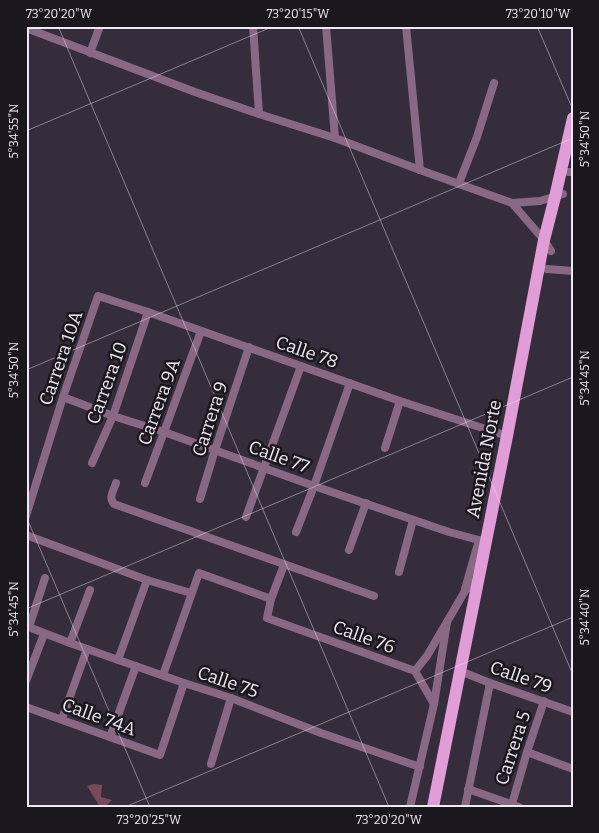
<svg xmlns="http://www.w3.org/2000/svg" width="599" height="833" font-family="Bitter,serif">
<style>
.green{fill:#78495c}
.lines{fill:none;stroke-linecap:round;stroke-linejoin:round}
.minor{stroke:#896884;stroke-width:8}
.primary{stroke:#e19dd7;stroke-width:12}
.ticks{fill:none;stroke:#efe9f4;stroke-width:1;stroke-opacity:0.45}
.labels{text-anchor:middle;stroke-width:5;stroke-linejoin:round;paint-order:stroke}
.street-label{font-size:18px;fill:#efe9f4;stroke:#1b171e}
.neatline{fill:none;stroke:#efe9f4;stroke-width:2}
.ticks-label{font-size:12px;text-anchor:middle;fill:#efe9f4}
</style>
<rect width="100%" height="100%" fill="#352d3c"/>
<!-- green -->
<polygon class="green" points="94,784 102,785 101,797 112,800 106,806 100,807 87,786"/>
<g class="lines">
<!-- minor -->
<g class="minor">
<polyline points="253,26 259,114"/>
<polyline points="326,26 335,138"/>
<polyline points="406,26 420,170"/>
<polyline points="26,28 195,92 259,114 335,138 420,170 512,203 540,201 563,194"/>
<polyline points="90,53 100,26"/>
<polyline points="568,172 573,172"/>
<polyline points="459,183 477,137 494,83"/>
<polyline points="512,203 544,240 551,251"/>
<polyline points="547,269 573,271"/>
<polyline points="63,397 113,416 164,432 314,486 449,532 486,542"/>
<polyline points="385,448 400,401"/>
<polyline points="92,463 113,416 148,312"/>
<path d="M116,483C114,490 108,497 114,504L374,596"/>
<polyline points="145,483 164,432 201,331"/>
<polyline points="200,499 215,450 249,347"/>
<polyline points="26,516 63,397 98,296 148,312 400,401 507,436"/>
<polyline points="246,517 301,366"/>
<polyline points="296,532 314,486 350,383"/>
<polyline points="26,535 147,580 191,593"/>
<polyline points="349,550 366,503"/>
<polyline points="284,565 271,599 267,618 415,671 434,704"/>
<polyline points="399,572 413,520"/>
<polyline points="465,589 479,540"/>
<polyline points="26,626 70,643 184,683 231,698 321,733 420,767"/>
<polyline points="29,627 45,578"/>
<polyline points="70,643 90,590"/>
<polyline points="118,660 147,580"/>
<polyline points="415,671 427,656 465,591 477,579"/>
<polyline points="460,671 490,683 573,712"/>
<polyline points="163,675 199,573 271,599"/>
<polyline points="26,681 44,634"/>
<polyline points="26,707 160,755 184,683"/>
<polyline points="62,719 87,649"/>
<polyline points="110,737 136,666"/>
<polyline points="527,752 573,769"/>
<polyline points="211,764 231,698"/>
<polyline points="468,789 519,807"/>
<polyline points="512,804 527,752 544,701"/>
<polyline points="410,807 434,704 447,622"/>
<polyline points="465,807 490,683"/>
</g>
<!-- primary -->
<polyline class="primary" points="433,807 507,436 544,240 555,197 573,118"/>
</g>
<!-- ticks -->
<path class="ticks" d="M58,26L389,807M298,26L573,675M537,26L573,110M26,131L274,26M26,370L573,138M26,516L150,807M26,609L573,377M125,807L573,617"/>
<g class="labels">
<!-- street labels -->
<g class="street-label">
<text transform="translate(307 352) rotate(19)" y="6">Calle 78</text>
<text transform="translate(61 358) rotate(-71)" y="6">Carrera 10A</text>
<text transform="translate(107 383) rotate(-70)" y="6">Carrera 10</text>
<text transform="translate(159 402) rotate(-70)" y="6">Carrera 9A</text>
<text transform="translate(210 419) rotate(-72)" y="6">Carrera 9</text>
<text transform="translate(279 457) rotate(20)" y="6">Calle 77</text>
<text transform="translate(484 459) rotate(-79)" y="6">Avenida Norte</text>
<text transform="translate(364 637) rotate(20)" y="6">Calle 76</text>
<text transform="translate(521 677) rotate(19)" y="6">Calle 79</text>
<text transform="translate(228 682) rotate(19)" y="6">Calle 75</text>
<text transform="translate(99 717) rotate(20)" y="6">Calle 74A</text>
<text transform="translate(513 748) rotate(-72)" y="6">Carrera 5</text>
</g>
</g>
<!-- border -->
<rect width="599" height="833" fill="none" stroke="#1b171e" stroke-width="55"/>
<rect x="28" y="28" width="544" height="778" class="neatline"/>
<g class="ticks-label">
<text x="59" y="18">73°20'20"W</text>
<text x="298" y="18">73°20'15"W</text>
<text x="538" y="18">73°20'10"W</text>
<text transform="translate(14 131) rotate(-90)" y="4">5°34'55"N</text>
<text transform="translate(585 139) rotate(-90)" y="4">5°34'50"N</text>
<text transform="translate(14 370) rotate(-90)" y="4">5°34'50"N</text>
<text transform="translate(585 378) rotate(-90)" y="4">5°34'45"N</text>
<text transform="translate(14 609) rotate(-90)" y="4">5°34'45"N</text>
<text transform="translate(585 617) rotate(-90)" y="4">5°34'40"N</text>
<text x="149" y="824">73°20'25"W</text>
<text x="389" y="824">73°20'20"W</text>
</g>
</svg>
